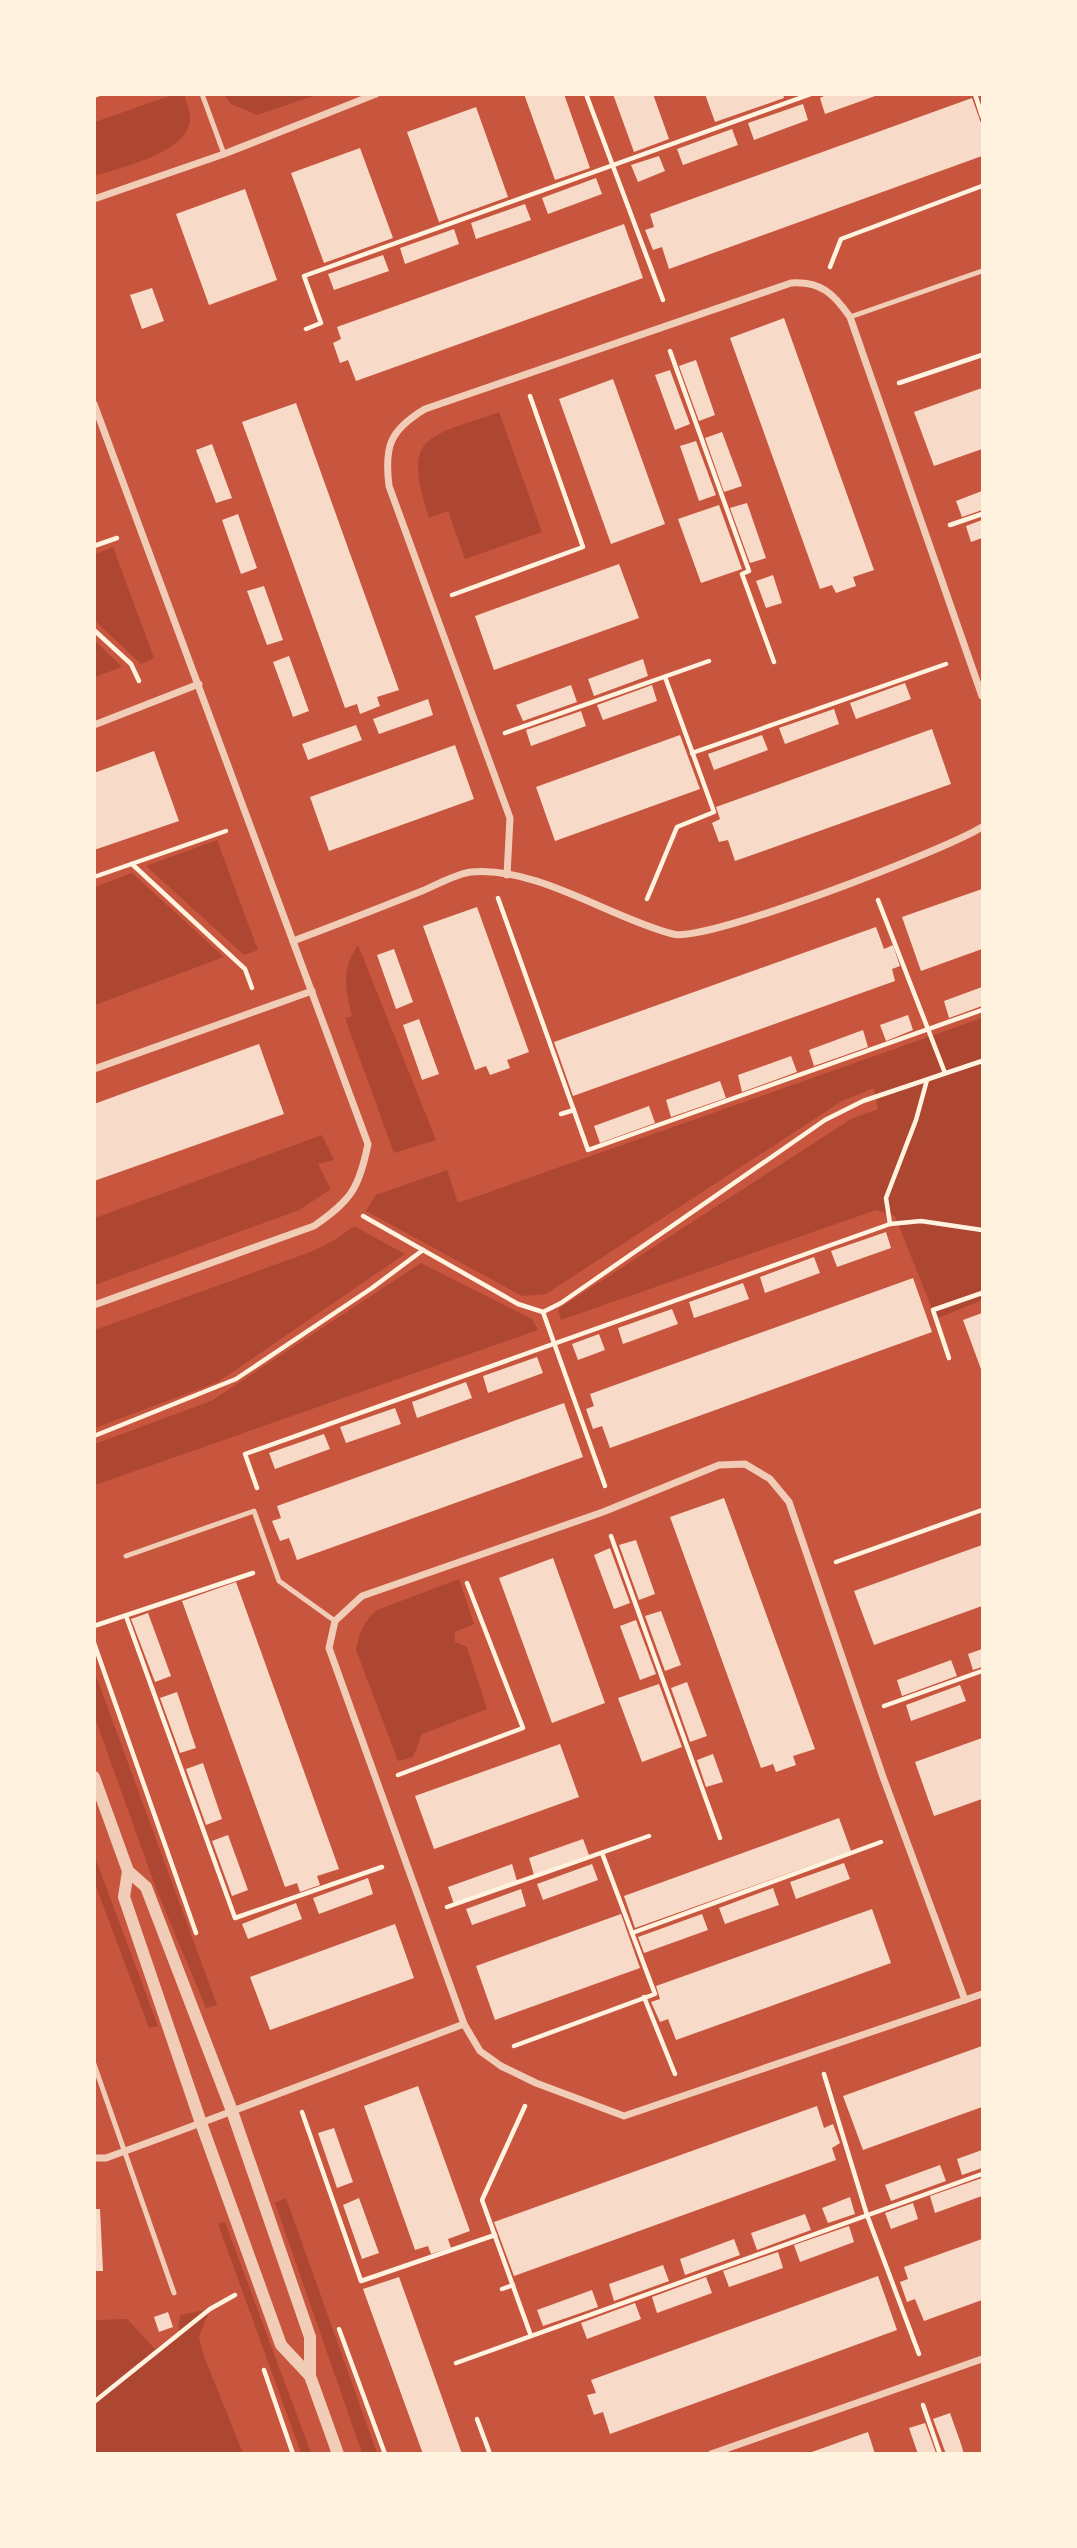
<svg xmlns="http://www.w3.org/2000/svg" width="1077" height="2548" font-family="'Noto Sans',sans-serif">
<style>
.green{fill:#ae4732}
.building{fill:#f7dbc8}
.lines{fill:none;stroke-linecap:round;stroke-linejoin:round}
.path{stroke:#fff3e0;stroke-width:4.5}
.service{stroke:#f1ccb7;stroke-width:5}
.minor{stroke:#f1ccb7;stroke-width:7}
.tertiary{stroke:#f1ccb7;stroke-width:12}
</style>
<rect width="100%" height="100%" fill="#c8553d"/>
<!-- green -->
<g class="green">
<path d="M172,95H184C187,102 191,113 190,121C185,154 121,167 95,176V122Z"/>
<polygon points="224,95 316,95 257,115 231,104"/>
<path d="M499,412L542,532L465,559L448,511L429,518C401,433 427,438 499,412Z"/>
<polygon points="113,547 154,658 141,664 95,621 95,554"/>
<polygon points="94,641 95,641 122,667 95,677"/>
<polygon points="217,840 258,950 244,955 146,866"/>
<polygon points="132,873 224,957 95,1005 95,887"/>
<path d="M358,945L436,1140L394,1153L345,1018L352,1016C345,988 341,970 358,945Z"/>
<polygon points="982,1018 982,1300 936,1319 895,1216 876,1210 561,1320 558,1309 851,1119 878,1109 874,1088 842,1101 546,1294 522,1296 366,1211 376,1195 447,1170 458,1203"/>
<polygon points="322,1135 334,1160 318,1164 331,1189 299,1210 95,1285 95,1218"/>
<polygon points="354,1226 405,1254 218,1382 95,1428 95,1330 313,1251 335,1240"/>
<polygon points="421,1263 532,1319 538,1330 95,1485 95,1444 211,1401"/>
<path d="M459,1579L474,1624L455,1632V1642L467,1647L487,1709L422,1734L413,1757L398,1761L356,1650C359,1633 364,1621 377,1610Z"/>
<polygon points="95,1673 217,2005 206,2008 157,1891 95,1718"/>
<polygon points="95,1857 158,2026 149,2028 95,1884"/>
<polygon points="286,2198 377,2453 362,2453 275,2203"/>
<polygon points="225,2222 311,2453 301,2453 218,2224"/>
<polygon points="210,2309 199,2337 203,2354 243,2453 95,2454 95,2320 127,2319 155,2349 178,2332 180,2315"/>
</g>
<!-- building -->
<g class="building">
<polygon points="524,94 564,94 590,168 555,180"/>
<polygon points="613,94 653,94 669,139 634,152"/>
<polygon points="705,94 783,94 784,98 715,122"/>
<polygon points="828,94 878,94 878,95 825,114 820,98"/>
<polygon points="972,98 982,126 982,156 669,269 662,247 653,250 645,230 654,227 650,214"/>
<polygon points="803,104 808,120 754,140 748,123"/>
<polygon points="476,107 508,197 439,222 407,132"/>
<polygon points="732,129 738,145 683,165 677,149"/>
<polygon points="360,148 393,238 324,263 291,173"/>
<polygon points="659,156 665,171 638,182 631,165"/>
<polygon points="596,178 602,194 548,214 542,198"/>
<polygon points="245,189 277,280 209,305 176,214"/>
<polygon points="525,204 531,220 476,239 471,223"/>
<polygon points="624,224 643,278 356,381 348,360 340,363 333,343 341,339 337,327"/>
<polygon points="454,229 459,244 405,264 400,248"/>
<polygon points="383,255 389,271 334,290 328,274"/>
<polygon points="152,288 164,321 142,329 130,295"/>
<polygon points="784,318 874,570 853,577 856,586 836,593 832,585 820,589 730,338"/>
<polygon points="696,360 715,415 699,421 679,366"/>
<polygon points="670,370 690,424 675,430 655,375"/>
<polygon points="613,379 665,524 611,544 559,399"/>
<polygon points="982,388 982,449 934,466 914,412"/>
<polygon points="296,403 399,690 377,697 380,706 360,714 357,704 345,708 242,422"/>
<polygon points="722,432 742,486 724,492 705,438"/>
<polygon points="696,441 716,495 699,501 680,446"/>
<polygon points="212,444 232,498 216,503 196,450"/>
<polygon points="982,491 982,510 962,517 956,501"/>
<polygon points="747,503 766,558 750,563 730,508"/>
<polygon points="719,505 742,569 701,583 678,519"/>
<polygon points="238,514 257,568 241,574 222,520"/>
<polygon points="982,520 982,538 971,542 966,526"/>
<polygon points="619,564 639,618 494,670 475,616"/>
<polygon points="773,575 782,603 766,608 756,581"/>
<polygon points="264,586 283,640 267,645 247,591"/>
<polygon points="289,656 309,711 293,717 273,662"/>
<polygon points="643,659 648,676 594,696 588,679"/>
<polygon points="905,683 911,699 856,719 850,703"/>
<polygon points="571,685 577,702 523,721 516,705"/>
<polygon points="652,685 657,701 603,720 597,705"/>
<polygon points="428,699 433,715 379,734 373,719"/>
<polygon points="834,709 839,724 785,744 779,728"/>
<polygon points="581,711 586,726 531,746 526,730"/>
<polygon points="356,725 362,740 308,760 302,744"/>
<polygon points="932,729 951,784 735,861 728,840 719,842 712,823 720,819 716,807"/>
<polygon points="680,735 700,789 555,841 536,787"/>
<polygon points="762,735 768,750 714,770 708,754"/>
<polygon points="455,745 474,799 329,851 310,797"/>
<polygon points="154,751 179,821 94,850 94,773"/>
<polygon points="982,889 982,949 921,971 902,917"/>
<polygon points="477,907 529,1052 507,1060 510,1068 490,1075 486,1066 475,1070 423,926"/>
<polygon points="876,927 884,949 893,945 900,966 892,969 895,981 573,1096 554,1042"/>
<polygon points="394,949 413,1002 396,1009 377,955"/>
<polygon points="982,987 982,1006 949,1018 944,1001"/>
<polygon points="908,1015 913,1030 886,1041 880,1025"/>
<polygon points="419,1019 439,1074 422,1080 403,1025"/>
<polygon points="863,1030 868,1047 814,1066 809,1050"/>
<polygon points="259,1044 284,1114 94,1181 94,1104"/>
<polygon points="791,1056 797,1072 742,1092 738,1075"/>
<polygon points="720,1081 726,1098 671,1117 666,1100"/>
<polygon points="649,1106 655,1123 600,1143 594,1126"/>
<polygon points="886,1232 891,1248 837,1267 831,1251"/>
<polygon points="814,1257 820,1273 765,1293 760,1277"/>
<polygon points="913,1278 932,1332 610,1448 602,1426 593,1429 586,1409 594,1406 590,1394"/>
<polygon points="743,1283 749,1299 694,1318 689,1302"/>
<polygon points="672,1309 678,1324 623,1344 618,1328"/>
<polygon points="982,1313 982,1372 963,1320"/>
<polygon points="599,1334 605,1350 578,1360 572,1344"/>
<polygon points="537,1357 543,1373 488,1393 483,1376"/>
<polygon points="466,1382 472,1398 417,1418 412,1402"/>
<polygon points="564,1403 583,1457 297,1560 289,1538 280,1541 272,1521 281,1518 277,1506"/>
<polygon points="395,1408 401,1424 346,1443 340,1427"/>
<polygon points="324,1434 330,1449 275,1469 269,1453"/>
<polygon points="724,1498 815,1749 793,1756 796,1765 776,1772 773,1764 761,1768 670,1517"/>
<polygon points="636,1540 655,1594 639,1600 619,1545"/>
<polygon points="982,1545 982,1606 874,1645 854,1591"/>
<polygon points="610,1548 630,1603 614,1609 594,1555"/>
<polygon points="553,1558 605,1703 552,1723 499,1578"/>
<polygon points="236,1582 339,1869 317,1876 320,1885 300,1892 297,1883 285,1887 182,1601"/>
<polygon points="661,1611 681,1665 665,1671 645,1616"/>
<polygon points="148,1613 171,1676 155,1682 131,1619"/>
<polygon points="636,1620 656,1674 640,1680 620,1626"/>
<polygon points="982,1649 982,1667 973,1670 968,1654"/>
<polygon points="951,1660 957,1676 902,1696 897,1680"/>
<polygon points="687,1682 707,1736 690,1742 671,1688"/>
<polygon points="659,1684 682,1747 642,1762 618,1698"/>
<polygon points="960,1685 966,1701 911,1721 906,1705"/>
<polygon points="177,1692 196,1748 180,1753 160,1698"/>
<polygon points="982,1738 982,1799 934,1816 915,1762"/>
<polygon points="560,1744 579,1797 434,1849 415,1796"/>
<polygon points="713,1754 723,1782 706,1787 697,1760"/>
<polygon points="203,1763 222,1819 206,1825 186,1769"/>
<polygon points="839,1818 851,1851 635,1928 624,1896"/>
<polygon points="228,1835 248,1890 232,1896 212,1841"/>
<polygon points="583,1839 589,1855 534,1875 529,1858"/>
<polygon points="844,1863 850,1879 796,1899 790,1882"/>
<polygon points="512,1864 517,1881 454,1904 448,1887"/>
<polygon points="592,1864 598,1880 543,1900 537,1884"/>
<polygon points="368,1878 373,1894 319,1914 313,1898"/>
<polygon points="773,1888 779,1905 725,1924 719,1908"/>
<polygon points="521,1889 526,1906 472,1925 466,1909"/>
<polygon points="296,1903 302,1919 248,1939 242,1924"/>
<polygon points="872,1909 891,1963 676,2040 668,2019 660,2022 651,2002 660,1999 656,1986"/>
<polygon points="621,1914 640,1968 495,2020 476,1966"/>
<polygon points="702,1914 708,1930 644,1953 638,1937"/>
<polygon points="395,1924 414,1978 270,2030 250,1977"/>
<polygon points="982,2046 982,2107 863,2150 843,2096"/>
<polygon points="418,2086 470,2231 448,2239 451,2248 431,2254 428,2246 415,2250 364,2106"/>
<polygon points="817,2106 824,2128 833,2124 840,2143 832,2148 836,2160 514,2276 494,2222"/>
<polygon points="334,2128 353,2182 337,2188 318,2133"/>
<polygon points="982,2150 982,2168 962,2175 957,2159"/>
<polygon points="940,2165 946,2181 891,2201 885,2185"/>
<polygon points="982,2178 982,2196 935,2213 930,2196"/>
<polygon points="850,2197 855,2214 828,2223 822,2208"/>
<polygon points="359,2198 379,2253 362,2259 343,2205"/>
<polygon points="913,2203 918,2219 891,2229 885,2213"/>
<polygon points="94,2209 100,2209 103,2271 94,2271"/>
<polygon points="805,2214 811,2230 757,2250 751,2233"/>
<polygon points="849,2226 854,2242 800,2262 794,2245"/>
<polygon points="734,2239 740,2255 685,2275 680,2259"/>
<polygon points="982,2239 982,2300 924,2321 915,2299 907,2302 900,2282 908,2279 904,2267"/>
<polygon points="778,2252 783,2268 729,2287 723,2271"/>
<polygon points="663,2265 669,2281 614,2301 609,2284"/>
<polygon points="878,2276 897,2330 610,2434 603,2412 594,2415 587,2395 596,2393 591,2380"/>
<polygon points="399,2277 412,2313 462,2454 423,2454 363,2289"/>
<polygon points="706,2277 712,2293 657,2313 652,2297"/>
<polygon points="592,2290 598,2307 543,2326 537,2310"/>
<polygon points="635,2303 641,2319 587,2339 581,2323"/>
<polygon points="168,2312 173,2327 159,2332 154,2317"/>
<polygon points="950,2413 960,2441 964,2454 946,2454 933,2419"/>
<polygon points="925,2423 935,2450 936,2454 918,2454 909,2428"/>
<polygon points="868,2432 875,2454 809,2454 809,2453"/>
</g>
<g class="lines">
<!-- path -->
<g class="path">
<polyline points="586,94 663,300"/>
<polyline points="975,94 982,116"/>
<polyline points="94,96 99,94"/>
<polyline points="830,267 841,239 982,186"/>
<polyline points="306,329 321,323 304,276 811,94"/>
<polyline points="670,351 749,571 742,574 774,662"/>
<polyline points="899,383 982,355"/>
<polyline points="950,525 982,514"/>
<polyline points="94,546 117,538"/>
<polyline points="452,595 583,547 530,396"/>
<polyline points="94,630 131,664 139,681"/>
<polyline points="505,733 709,661"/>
<polyline points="692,753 946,664"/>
<polyline points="132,864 245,969 252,988"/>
<polyline points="94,877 226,831"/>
<polyline points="498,898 588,1150 982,1010"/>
<polyline points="647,899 677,827 714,812 665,677"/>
<polyline points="878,900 945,1073"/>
<polyline points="561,1114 574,1110"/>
<polyline points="363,1216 518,1304 543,1312 561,1303 825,1120 863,1101 982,1061"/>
<polyline points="890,1224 886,1198 916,1120 927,1080"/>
<polyline points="543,1312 605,1486"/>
<polyline points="949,1358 933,1310 982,1293"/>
<polyline points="94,1436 236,1379 372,1288 423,1250"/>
<polyline points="257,1488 245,1454 890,1224 921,1221 982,1230"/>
<polyline points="611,1536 720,1838"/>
<polyline points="836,1562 982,1510"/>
<polyline points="126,1616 235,1918 382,1867"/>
<polyline points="94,1626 253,1573"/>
<polyline points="94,1643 196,1933"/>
<polyline points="884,1706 982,1671"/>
<polyline points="398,1775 523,1728 467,1583"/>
<polyline points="447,1907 649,1836"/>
<polyline points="632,1933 881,1842"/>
<polyline points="644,1997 675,2074"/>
<polyline points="514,2046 655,1994 602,1853"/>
<polyline points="824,2074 867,2215 919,2354"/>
<polyline points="525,2106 482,2200 531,2336"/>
<polyline points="302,2112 361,2281 495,2235"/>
<polyline points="502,2289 513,2285"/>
<polyline points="339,2329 385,2454"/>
<polyline points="456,2363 982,2174"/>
<polyline points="264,2370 293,2454"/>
<polyline points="94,2402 210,2309 235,2295"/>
<polyline points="923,2405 940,2454"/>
<polyline points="477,2419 490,2454"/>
</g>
<!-- service -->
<g class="service">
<polyline points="202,94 224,154"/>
<polyline points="850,317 982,271"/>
<polyline points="126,1556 254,1511 279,1581 335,1621"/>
<polyline points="94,2064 174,2293"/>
</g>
<!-- minor -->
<g class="minor">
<polyline points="94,199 224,154 376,94"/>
<path d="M94,404L368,1144C359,1189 351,1200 314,1226L94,1305"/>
<polyline points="94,725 199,684"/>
<path d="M507,875L510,818L389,486C384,446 390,430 425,409L791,283C821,281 834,294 850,317L982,696"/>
<path d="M293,941C336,925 379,908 422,891C437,885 455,874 471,872C538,866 610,918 673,934C706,943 948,849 982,827"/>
<polyline points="94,1069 312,991"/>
<polygon points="745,1464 770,1479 789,1502 883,1777 965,2000 624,2116 536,2083 501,2066 480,2051 464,2024 329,1648 335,1621 362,1596 603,1512 719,1465"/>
<polyline points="965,2000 982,1994"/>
<polyline points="94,2158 106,2158 166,2136 464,2024"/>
<polyline points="711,2454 982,2359"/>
</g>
<!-- tertiary -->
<g class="tertiary">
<polyline points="94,1777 128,1871 124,1897 201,2123 281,2345 310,2376"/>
<polyline points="128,1871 146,1887 232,2111 310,2337 310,2376 338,2454"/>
</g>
</g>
<!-- border -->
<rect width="1077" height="2548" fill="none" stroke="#fff3e0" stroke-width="192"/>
</svg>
